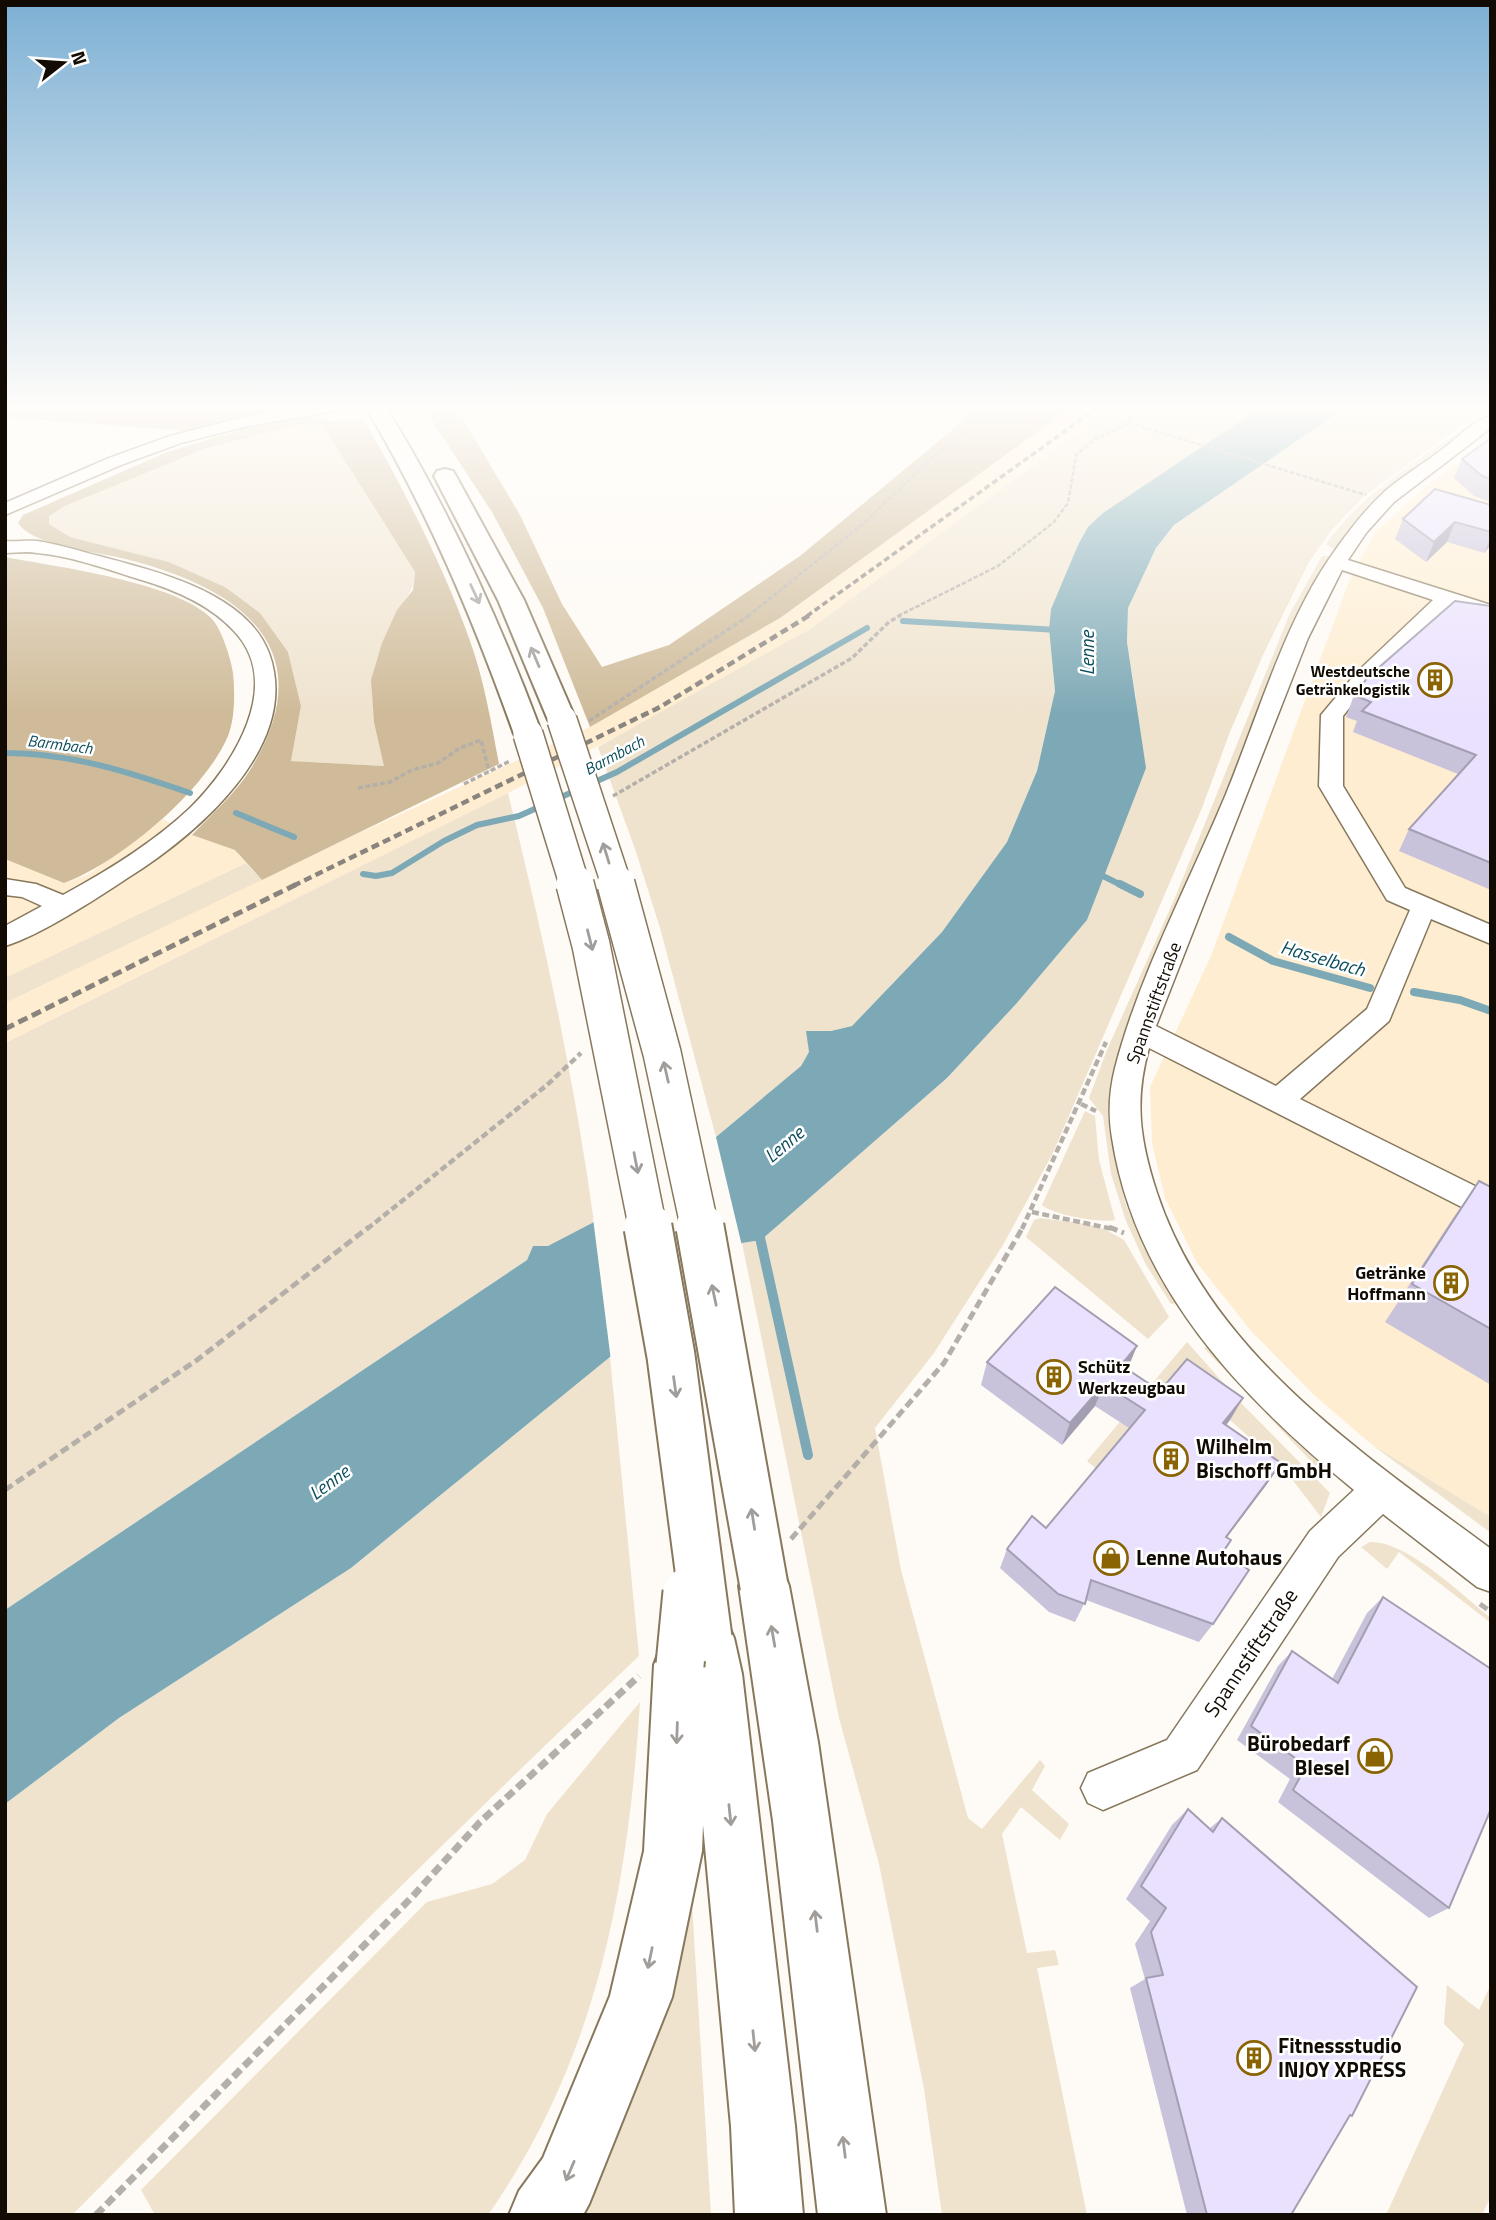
<svg xmlns="http://www.w3.org/2000/svg" width="1496" height="2220" font-family="'Titillium Web',sans-serif">
<style>
.built{fill:#feedd0}
.green{fill:#efe3ce}
.forest{fill:#cfbb99;fill-rule:evenodd}
.water{fill:#7da9b6}
.pier{fill:#fefaf5}
.lines{fill:none;stroke-linecap:round;stroke-linejoin:round}
.stream-far2{stroke:#7da9b6;stroke-width:6}
.stream-far1{stroke:#7da9b6;stroke-width:8}
.stream{stroke:#7da9b6;stroke-width:10}
.minor-casing{stroke:#87785d;stroke-width:3}
.highway-casing{stroke:#87785d;stroke-width:4}
.path-far4{stroke:#b4afa9;stroke-width:2.5;stroke-dasharray:4.5 2;stroke-linecap:butt}
.path-far3{stroke:#b4afa9;stroke-width:3.5;stroke-dasharray:5 2.5;stroke-linecap:butt}
.path-far2{stroke:#b4afa9;stroke-width:4.5;stroke-dasharray:7 3.5;stroke-linecap:butt}
.path-far1{stroke:#b4afa9;stroke-width:5;stroke-dasharray:9 4.5;stroke-linecap:butt}
.path{stroke:#b4afa9;stroke-width:7;stroke-dasharray:10 5;stroke-linecap:butt}
.minor{fill:#fff;fill-rule:evenodd}
.highway{fill:#fff;fill-rule:evenodd}
.rail-far2{stroke:#89847e;stroke-width:3.5;stroke-dasharray:6 3.5;stroke-linecap:butt}
.rail-far1{stroke:#89847e;stroke-width:4.5;stroke-dasharray:8 4.5;stroke-linecap:butt}
.rail{stroke:#89847e;stroke-width:5;stroke-dasharray:10 5;stroke-linecap:butt}
.highway-bridge-far2-casing{stroke:#87785d;stroke-width:32;stroke-linecap:butt}
.highway-bridge-far1-casing{stroke:#87785d;stroke-width:40;stroke-linecap:butt}
.highway-bridge-casing{stroke:#87785d;stroke-width:51;stroke-linecap:butt}
.highway-bridge-far2{stroke:#fff;stroke-width:29}
.highway-bridge-far1{stroke:#fff;stroke-width:37}
.highway-bridge{stroke:#fff;stroke-width:47}
.wall{fill:#c9c2db}
.shaded-wall{fill:#a49eb2}
.building{fill:#eae1ff;stroke:#a49eb2;stroke-width:2}
.oneway{stroke:#a09d9a}
.labels{text-anchor:middle;stroke-width:5;stroke-linejoin:round;paint-order:stroke}
.far-poi-label{font-size:16px;font-weight:bold;fill:#110b03;stroke:#fff;text-anchor:end}
.far-water-label{font-size:16px;font-style:italic;fill:#0c4d5b;stroke:#fff}
.street-label{font-size:18px;fill:#110b03;stroke:#fff}
.poi-label{font-size:18px;font-weight:bold;fill:#110b03;stroke:#fff;text-anchor:end}
.water-label{font-size:19px;font-style:italic;fill:#0c4d5b;stroke:#fff}
.near-poi-label{font-size:21px;font-weight:bold;fill:#110b03;stroke:#fff;text-anchor:start}
.near-street-label{font-size:21px;fill:#110b03;stroke:#fff}
</style>
<rect width="100%" height="100%" fill="#fefaf5"/>
<!-- built -->
<g class="built">
<polygon points="1076,404 1118,404 810,629 673,707 508,793 5,1043 5,1003 344,840 590,727 780,618"/>
<polygon points="1491,439 1491,1517 1371,1444 1314,1395 1252,1332 1197,1263 1165,1198 1152,1143 1150,1087 1211,956 1349,581 1375,533 1431,482"/>
<polygon points="163,819 192,835 235,850 246,863 5,978 5,859 65,883 89,874"/>
</g>
<!-- green -->
<g class="green">
<polygon points="1118,404 1266,404 1103,513 1078,545 1051,609 1049,629 1055,691 1037,771 1007,842 942,932 852,1026 831,1031 807,1031 809,1052 801,1066 716,1137 660,928 635,849 598,747 810,629"/>
<polygon points="1351,404 1491,404 1362,498 1330,532 1309,562 1263,655 1230,732 1202,808 1052,1155 1003,1245 934,1353 875,1428 901,1570 968,1818 982,1829 1040,1760 1045,1766 1032,1790 1069,1824 1060,1840 1021,1807 1002,1834 1027,1953 1055,1950 1059,1965 1037,1968 1087,2215 942,2215 924,2089 879,1864 839,1718 742,1243 761,1240 947,1078 1016,1004 1087,920 1136,698 1127,642 1128,607 1156,548 1174,525"/>
<path d="M1491,410V414C1435,454 1375,493 1335,550L1326,544C1364,489 1437,448 1491,410Z"/>
<path d="M303,424L323,426L415,572C413,597 402,599 393,620C364,679 370,704 385,766L291,761L301,706L288,652L225,587L169,562L70,537L49,524V516L65,506L207,448Z"/>
<polygon points="1322,556 1330,556 1304,606 1129,1024 1112,1136 1114,1155 1126,1205 1137,1231 1178,1303 1171,1304 1145,1263 1126,1221 1111,1174 1103,1116 1089,1098 1107,1050 1174,900 1290,613"/>
<path d="M508,793C543,935 574,1077 594,1222L548,1247L533,1246L527,1260L5,1610V1043Z"/>
<polygon points="246,863 262,880 5,1003 5,978"/>
<path d="M1085,1111L1095,1116L1099,1160L1115,1220C1100,1223 1053,1215 1042,1205Z"/>
<polygon points="1040,1218 1086,1224 1106,1230 1124,1240 1169,1317 1148,1339 1026,1237 1034,1220"/>
<polygon points="1187,1342 1243,1405 1330,1493 1321,1517 1284,1469 1230,1420 1176,1382 1099,1471 1087,1461"/>
<polygon points="1209,1344 1315,1456 1328,1474 1323,1474 1204,1348"/>
<path d="M610,1357L639,1656C446,1838 259,2027 72,2215H5V1804L119,1718L351,1568Z"/>
<polygon points="1371,1444 1491,1517 1491,1533"/>
<path d="M1370,1542C1407,1541 1461,1594 1491,1618V1623L1399,1552L1387,1569L1361,1547Z"/>
<path d="M640,1702C628,1888 597,2059 488,2215H155L141,2190L427,1902L492,1884L525,1860L547,1814Z"/>
<polygon points="688,1838 711,2215 567,2215"/>
<polygon points="1491,1984 1491,2196 1482,2215 1386,2215 1464,2044 1444,2024 1447,1985 1479,2010"/>
</g>
<!-- forest -->
<g class="forest">
<polygon points="5,404 301,404 299,408 188,431 5,417"/>
<polygon points="445,404 454,404 520,515 562,604 602,667 669,645 800,556 957,426 977,404 1076,404 780,618 590,727 543,608 492,512 425,410"/>
<path d="M316,417L330,421L364,420C402,486 444,567 469,638C484,679 491,722 499,764L262,880L235,850L192,835C212,814 237,792 252,767C328,640 228,583 117,557C93,552 30,544 18,523L23,515L167,452L250,427L295,418ZM303,424L323,426L415,572L413,590L397,610L382,643L371,680L374,722L384,766L291,761L301,706L288,652L260,613L225,587L169,562L70,537L49,524V516L65,506L207,448Z"/>
<path d="M5,557C57,567 177,582 212,619C222,630 231,659 233,673C235,693 235,718 228,736C205,791 119,863 64,883L5,859Z"/>
</g>
<!-- water -->
<polygon class="water" points="1266,404 1351,404 1174,525 1156,548 1128,608 1127,642 1146,768 1087,920 1016,1004 947,1078 761,1240 742,1243 610,1357 351,1568 119,1718 5,1804 5,1610 527,1260 533,1246 548,1246 594,1222 716,1137 801,1066 809,1052 806,1031 831,1031 852,1026 942,932 1007,842 1037,771 1055,691 1049,629 1051,609 1078,545 1088,527 1103,513"/>
<!-- pier -->
<polygon class="pier" points="715,1133 742,1246 611,1361 593,1218"/>
<g class="lines">
<!-- stream-far2 -->
<g class="stream-far2">
<polyline points="903,621 1057,630"/>
<path d="M5,753C70,753 129,772 190,793"/>
<polyline points="236,813 294,837"/>
<polyline points="363,874 376,876 392,873 444,841 477,825 519,816 617,772 867,628"/>
<polyline points="1099,874 1123,886"/>
</g>
<!-- stream-far1 -->
<g class="stream-far1">
<polyline points="1120,884 1140,894"/>
<polyline points="1229,937 1273,961 1370,988"/>
<polyline points="1414,992 1460,1000 1491,1011"/>
</g>
<!-- stream -->
<polyline class="stream" points="759,1233 808,1455"/>
<!-- minor casing -->
<g class="minor-casing">
<g id="minor">
<polygon points="315,404 353,404 345,409 248,426 181,443 121,465 5,515 5,503 109,458 170,436 248,416"/>
<path d="M1491,415V428L1394,502L1366,533L1348,560L1491,605V618L1450,605L1371,680L1343,716V786L1405,888L1491,925V944L1431,919L1389,1021L1300,1099L1491,1194V1222L1149,1048C1134,1101 1140,1141 1157,1193C1210,1353 1362,1453 1491,1549V1592L1477,1587L1383,1514L1338,1557L1197,1770L1103,1810L1088,1803L1081,1788L1088,1773L1167,1740L1310,1531L1354,1490C1242,1398 1135,1288 1112,1138C1108,1114 1109,1092 1115,1068C1139,975 1189,883 1226,794C1257,718 1284,625 1329,559C1344,537 1362,513 1382,494C1400,477 1424,464 1444,448C1458,437 1474,421 1491,415ZM1342,570L1433,600L1357,672L1321,715L1319,786L1387,900L1410,910L1367,1009L1276,1086L1156,1026L1308,638Z"/>
<path d="M5,541C16,542 27,540 37,541C58,544 79,551 99,556C155,571 246,592 269,653C303,746 195,836 126,879C96,899 39,936 5,946V926L42,906L22,897L5,895V879L36,884L63,895C107,871 153,843 190,808C232,767 286,684 233,630C208,603 170,588 135,578C104,568 70,556 37,553C27,551 16,553 5,553Z"/>
</g>
</g>
<!-- highway casing -->
<g class="highway-casing">
<g id="highway">
<path d="M364,404H384C449,509 499,619 542,734L538,740L528,743L518,740L514,734C473,619 427,509 364,404Z"/>
<polygon points="445,469 453,471 456,476 524,600 576,720 572,726 562,729 552,726 548,720 498,600 434,476 437,471"/>
<polygon points="764,1561 782,1568 789,1586 818,1742 886,2215 818,2215 773,1821 739,1586 746,1568"/>
<polygon points="708,1612 726,1620 734,1638 742,1674 795,2126 803,2215 735,2215 731,2126 703,1825 702,1851 672,1997 589,2204 583,2215 509,2215 519,2191 543,2158 610,1996 644,1851 654,1665 661,1646 682,1639 690,1620"/>
</g>
</g>
<!-- path-far4 -->
<g class="path-far4">
<polyline points="1155,404 1131,418 1129,423 1366,495"/>
<polyline points="748,616 864,523 937,453 969,430 991,404"/>
<polyline points="898,616 998,566 1054,522 1068,503 1076,455 1095,439 1129,423"/>
</g>
<!-- path-far3 -->
<g class="path-far3">
<polyline points="589,721 750,615"/>
<polyline points="464,784 510,761"/>
<polyline points="358,788 390,782 412,770 438,763 460,748 481,740 489,771"/>
<polyline points="613,796 852,658 889,622 901,615"/>
</g>
<!-- path-far2 -->
<g class="path-far2">
<polyline points="1081,1104 1096,1111"/>
<polyline points="1032,1212 1113,1229"/>
<polyline points="367,1229 547,1085 581,1053"/>
<polyline points="1022,1229 1106,1042"/>
</g>
<!-- path-far1 -->
<g class="path-far1">
<polyline points="1109,1227 1124,1233"/>
<polyline points="5,1490 197,1360 369,1227"/>
<polyline points="791,1539 944,1363 1023,1227"/>
<polyline points="1480,1604 1491,1612"/>
</g>
<!-- path -->
<polyline class="path" points="96,2215 413,1896 480,1822 639,1676"/>
<!-- minor -->
<use href="#minor" class="minor"/>
<!-- highway -->
<use href="#highway" class="highway"/>
<!-- rail-far2 -->
<polyline class="rail-far2" points="807,616 1103,404"/>
<!-- rail-far1 -->
<polyline class="rail-far1" points="293,886 660,707 810,615"/>
<!-- rail -->
<polyline class="rail" points="5,1029 297,884"/>
<!-- highway-bridge-far2 casing -->
<g class="highway-bridge-far2-casing">
<g id="highway-bridge-far2">
<polyline points="562,720 617,886"/>
<polyline points="528,734 575,886"/>
</g>
</g>
<!-- highway-bridge-far1 casing -->
<g class="highway-bridge-far1-casing">
<g id="highway-bridge-far1">
<polyline points="575,884 591,945 648,1229"/>
<polyline points="616,884 662,1053 700,1229"/>
</g>
</g>
<!-- highway-bridge casing -->
<g class="highway-bridge-casing">
<g id="highway-bridge">
<polyline points="648,1227 671,1356 708,1638"/>
<polyline points="700,1227 764,1586"/>
<polyline points="680,1665 687,1592"/>
</g>
</g>
<!-- highway-bridge-far2 -->
<use href="#highway-bridge-far2" class="highway-bridge-far2"/>
<!-- highway-bridge-far1 -->
<use href="#highway-bridge-far1" class="highway-bridge-far1"/>
<!-- highway-bridge -->
<use href="#highway-bridge" class="highway-bridge"/>
</g>
<!-- wall -->
<g class="wall">
<polygon points="1491,438 1491,502 1474,496 1454,478 1462,459"/>
<polygon points="1491,505 1491,545 1484,553 1447,542 1426,562 1395,539 1403,519"/>
<polygon points="1491,606 1491,890 1399,851 1409,829 1458,774 1353,732 1357,721 1346,717 1354,695"/>
<polygon points="1479,1181 1491,1187 1491,1385 1385,1322 1451,1221"/>
<polygon points="987,1362 1127,1369 1160,1391 1243,1398 1226,1425 1267,1484 1226,1538 1223,1552 1213,1624 1199,1642 1086,1600 1075,1622 1049,1612 1000,1568 1007,1549 1046,1528 1129,1428 1095,1406 1062,1445 981,1385"/>
<polygon points="1383,1597 1449,1908 1429,1918 1278,1802 1290,1779 1237,1740 1278,1666 1292,1651 1332,1679 1367,1613"/>
<polygon points="1188,1809 1210,1828 1222,1818 1352,2116 1349,2116 1291,2215 1187,2215 1130,1988 1145,1979 1135,1944 1150,1921 1126,1899 1172,1825"/>
</g>
<!-- shaded-wall -->
<g class="shaded-wall">
<polygon points="1455,522 1447,542 1426,562 1434,542"/>
<polygon points="1491,537 1491,545 1484,553"/>
<polygon points="1137,1346 1128,1368 1111,1387 1121,1365"/>
<polygon points="1104,1384 1095,1406 1062,1445 1070,1423"/>
<polygon points="1243,1398 1230,1420 1211,1445 1223,1423"/>
<polygon points="1281,1463 1267,1484 1212,1557 1226,1537"/>
</g>
<!-- building -->
<g class="building">
<polygon points="1491,438 1491,479 1482,476 1462,459"/>
<polygon points="1435,489 1491,505 1491,532 1455,522 1434,542 1403,519"/>
<polygon points="1455,601 1491,606 1491,863 1409,829 1476,755 1362,711 1371,702 1354,695 1368,677"/>
<polygon points="1479,1181 1491,1187 1491,1329 1412,1284"/>
<polygon points="1055,1287 1137,1346 1121,1365 1160,1391 1187,1359 1243,1398 1223,1423 1281,1463 1226,1537 1231,1540 1223,1552 1249,1570 1213,1624 1091,1580 1085,1604 1058,1594 1007,1549 1032,1516 1046,1528 1145,1410 1104,1384 1070,1423 987,1362"/>
<polygon points="1383,1597 1491,1669 1491,1809 1449,1908 1293,1790 1306,1766 1251,1726 1292,1651 1338,1683"/>
<polygon points="1188,1809 1213,1832 1222,1818 1417,1987 1352,2116 1350,2115 1291,2215 1207,2215 1146,1978 1163,1975 1151,1932 1166,1908 1141,1886"/>
</g>
<!-- one-way arrows -->
<defs><path id="oneway-shaft" d="M-6 0H5M1.5-3L5.5 0L1.5 3" fill="none" stroke-width="1.6" stroke-linecap="round" stroke-linejoin="round" transform="scale(1.75)"/></defs>
<g class="oneway">
<use href="#oneway-shaft" transform="translate(475 594) rotate(65)"/>
<use href="#oneway-shaft" transform="translate(535 657) rotate(-113)"/>
<use href="#oneway-shaft" transform="translate(606 853) rotate(-107)"/>
<use href="#oneway-shaft" transform="translate(590 940) rotate(76)"/>
<use href="#oneway-shaft" transform="translate(666 1072) rotate(-103)"/>
<use href="#oneway-shaft" transform="translate(636 1163) rotate(79)"/>
<use href="#oneway-shaft" transform="translate(714 1295) rotate(-102)"/>
<use href="#oneway-shaft" transform="translate(675 1387) rotate(82)"/>
<use href="#oneway-shaft" transform="translate(753 1519) rotate(-99)"/>
<use href="#oneway-shaft" transform="translate(773 1636) rotate(-100)"/>
<use href="#oneway-shaft" transform="translate(677 1733) rotate(92)"/>
<use href="#oneway-shaft" transform="translate(730 1815) rotate(84)"/>
<use href="#oneway-shaft" transform="translate(816 1921) rotate(-97)"/>
<use href="#oneway-shaft" transform="translate(650 1958) rotate(102)"/>
<use href="#oneway-shaft" transform="translate(754 2041) rotate(84)"/>
<use href="#oneway-shaft" transform="translate(844 2147) rotate(-97)"/>
<use href="#oneway-shaft" transform="translate(570 2171) rotate(113)"/>
</g>
<!-- sky -->
<linearGradient id="sky" x2="0" y2="1"><stop stop-color="#7db0d4"/><stop offset="0.57" stop-color="#fffdfa"/><stop offset="1" stop-color="#fffdfa" stop-opacity="0"/></linearGradient>
<rect width="1496" height="715" fill="url(#sky)"/>
<!-- icons -->
<defs>
<g id="building-ring" transform="scale(1.75)"><circle r="9.5" fill="#fff" stroke="#8a6402" stroke-width="1.5"/><path d="M-4-6H4V6H1V3H-1V6H-4ZM-2.5-4.3h1.7v1.8h-1.7ZM.8-4.3h1.7v1.8H.8ZM-2.5-1h1.7V.8h-1.7ZM.8-1h1.7V.8H.8Z" fill="#8a6402"/></g>
<g id="shop-ring" transform="scale(1.75)"><circle r="9.5" fill="#fff" stroke="#8a6402" stroke-width="1.5"/><path d="M-5-2.5h2.3a2.7 3.5 0 0 1 5.4 0H5L5.5 6h-11ZM-1.5-2.5h3a1.5 2.3 0 0 0-3 0Z" fill="#8a6402"/></g>
</defs>
<g fill-rule="evenodd">
<use href="#building-ring" x="1435" y="680"/>
<use href="#building-ring" x="1451" y="1283"/>
<use href="#building-ring" x="1054" y="1377"/>
<use href="#building-ring" x="1171" y="1459"/>
<use href="#shop-ring" x="1111" y="1558"/>
<use href="#shop-ring" x="1375" y="1756"/>
<use href="#building-ring" x="1254" y="2058"/>
</g>
<g class="labels">
<!-- far-poi labels -->
<g class="far-poi-label">
<text x="1410" y="677">Westdeutsche<tspan x="1410" dy="18">Getränkelogistik</tspan></text>
</g>
<!-- far-water labels -->
<g class="far-water-label">
<text transform="translate(60 744) rotate(7)" y="6">Barmbach</text>
<text transform="translate(614 755) rotate(-28)" y="6">Barmbach</text>
</g>
<!-- street labels -->
<g class="street-label">
<text transform="translate(1154 1003) rotate(-70)" y="6">Spannstiftstraße</text>
</g>
<!-- poi labels -->
<g class="poi-label">
<text x="1426" y="1279">Getränke<tspan x="1426" dy="21">Hoffmann</tspan></text>
<text x="1078" y="1373" text-anchor="start">Schütz<tspan x="1078" dy="21">Werkzeugbau</tspan></text>
</g>
<!-- water labels -->
<g class="water-label">
<text transform="translate(1087 653) rotate(-90)" y="7">Lenne</text>
<text transform="translate(1323 958) rotate(16)" y="7">Hasselbach</text>
<text transform="translate(784 1144) rotate(-40)" y="7">Lenne</text>
<text transform="translate(329 1482) rotate(-36)" y="7">Lenne</text>
</g>
<!-- near-poi labels -->
<g class="near-poi-label">
<text x="1196" y="1454">Wilhelm<tspan x="1196" dy="24">Bischoff GmbH</tspan></text>
<text x="1136" y="1565">Lenne Autohaus</text>
<text x="1350" y="1751" text-anchor="end">Bürobedarf<tspan x="1350" dy="24">Blesel</tspan></text>
<text x="1278" y="2053">Fitnessstudio<tspan x="1278" dy="24">INJOY XPRESS</tspan></text>
</g>
<!-- near-street labels -->
<g class="near-street-label">
<text transform="translate(1251 1653) rotate(-56)" y="7">Spannstiftstraße</text>
</g>
</g>
<!-- border -->
<rect width="1496" height="2220" fill="none" stroke="#110b03" stroke-width="14"/>
<!-- north arrow -->
<g transform="translate(63 63) rotate(73)" stroke="#ffffff" stroke-width="5" paint-order="stroke">
<path d="M0-5L12 26L0 18L-12 26Z" fill="#110b03"/>
<text y="-10" font-size="19" font-weight="bold" text-anchor="middle" fill="#110b03">N</text>
</g>
</svg>
